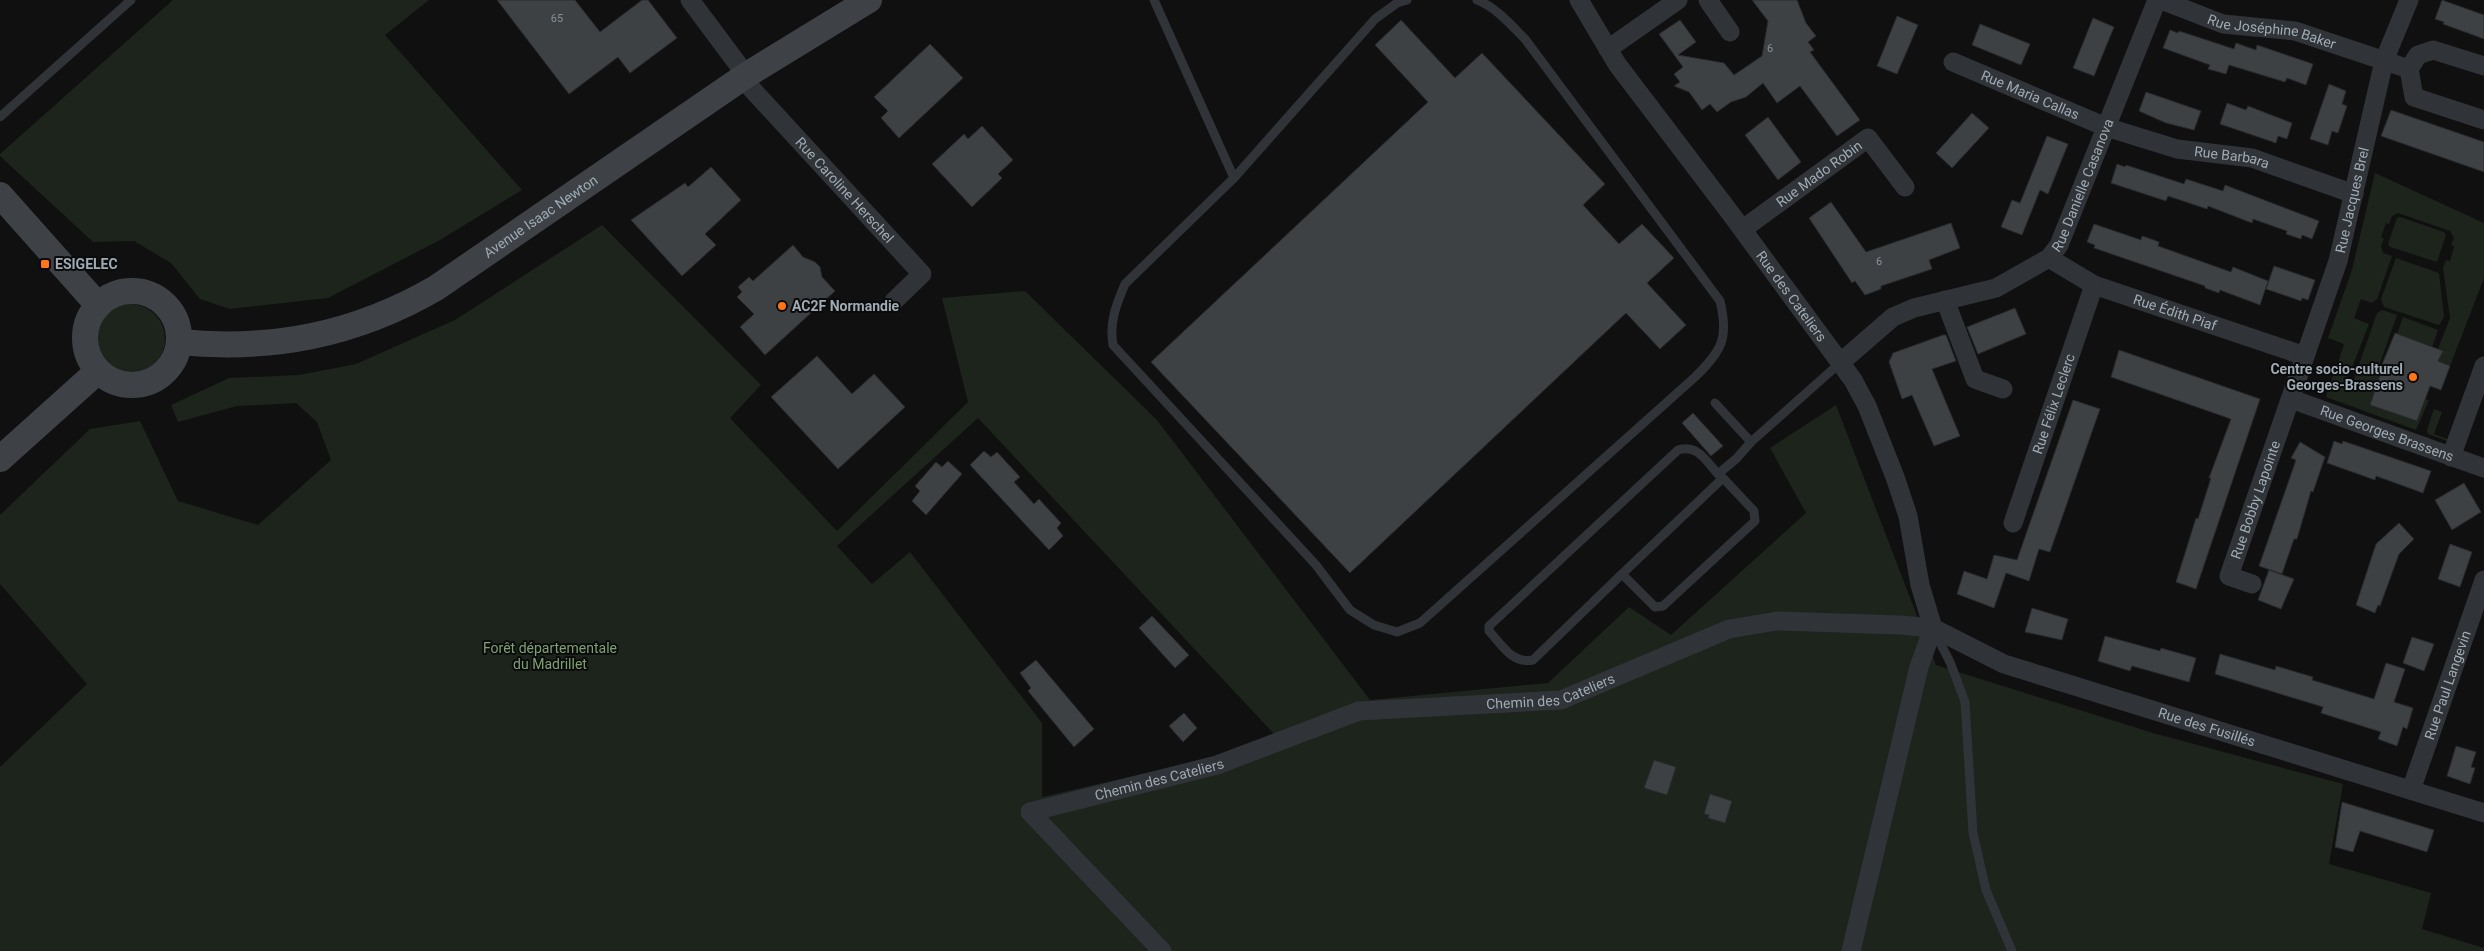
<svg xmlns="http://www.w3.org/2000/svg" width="2484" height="951" font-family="Roboto,sans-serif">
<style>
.green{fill:#1c241c;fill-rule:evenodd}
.building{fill:#3e4144;stroke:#292a2d}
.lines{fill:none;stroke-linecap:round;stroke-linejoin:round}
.lane{stroke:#303337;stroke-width:9}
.street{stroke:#303337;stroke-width:19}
.secondary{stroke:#3e4247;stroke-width:26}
.poi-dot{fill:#ff751a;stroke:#0b0b0c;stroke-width:2}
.labels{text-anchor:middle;stroke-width:4;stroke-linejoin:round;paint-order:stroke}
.number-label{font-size:11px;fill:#879098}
.street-label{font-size:14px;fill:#9fabb4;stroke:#0b0b0c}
.poi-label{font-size:14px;font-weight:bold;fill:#9fabb4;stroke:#0b0b0c;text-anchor:start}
.park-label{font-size:14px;fill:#7da173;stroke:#0b0b0c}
</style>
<rect width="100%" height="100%" fill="#101011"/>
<!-- green -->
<g class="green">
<polygon points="173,0 429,0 385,35 522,190 440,240 328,298 230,309 200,299 171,263 134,241 93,242 0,156 0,154"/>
<polygon points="2375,173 2484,223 2484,278 2450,366 2438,361 2442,351 2438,349 2450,318 2443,268 2446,260 2450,261 2454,247 2451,245 2454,238 2450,231 2398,213 2392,216 2389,224 2386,223 2381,237 2384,239 2381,246 2383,253 2392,256 2377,299 2371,303 2361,299 2354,318 2369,324 2353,365 2350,368 2338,363 2344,344 2328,338 2352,270"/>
<polygon points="2400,217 2444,232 2446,235 2437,262 2390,247 2388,244 2397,218"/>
<path d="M602,225L761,385L730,418L837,531L968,402L942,298L1025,291L1157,420L1370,700L1548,683L1629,607L1671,635L1806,513L1770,448L1836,405L1936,665L2153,733L2343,784L2329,864L2431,893L2422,929L2484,948V951H0V767L87,684L0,584V515L90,429L140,421L178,501L258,525L331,460L317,422L296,403L237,406L178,422L171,405L229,378L299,375L356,364L455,320ZM978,418L1275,735L1215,757L1042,797V723L910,552L872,584L837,546Z"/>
<polygon points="2396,258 2439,273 2444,317 2439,325 2384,307 2381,299"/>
<circle cx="130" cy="339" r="35"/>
<polygon points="2382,310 2397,315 2379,366 2383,367 2370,404 2416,421 2425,399 2429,400 2416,430 2326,397 2334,372 2354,379 2377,313"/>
<polygon points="2403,317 2438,330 2432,347 2397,334"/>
<polygon points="2434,409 2442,412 2434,434 2447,439 2447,441 2428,434 2427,430"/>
</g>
<!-- building -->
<g class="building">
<polygon points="497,0 575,0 600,32 642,0 648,0 677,38 630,73 618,57 569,94"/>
<polygon points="1752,0 1797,0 1806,23 1816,36 1808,42 1814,50 1810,52 1860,120 1837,136 1800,86 1777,103 1763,83 1746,97 1731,102 1717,112 1710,104 1702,110 1689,92 1674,86 1680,82 1674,74 1683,67 1659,34 1680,20 1696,42 1678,55 1724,63 1734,75 1762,56 1768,21"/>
<polygon points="2442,0 2484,15 2484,39 2443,24 2444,22 2435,19"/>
<polygon points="1897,16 1918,25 1897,74 1877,66"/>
<polygon points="2093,18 2114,27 2094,76 2073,68"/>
<polygon points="1401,20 1455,78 1482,53 1605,184 1583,205 1619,244 1642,224 1674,258 1647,283 1686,325 1660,349 1626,313 1350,573 1151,362 1428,102 1375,45"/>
<polygon points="1980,24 2030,44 2021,65 1972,45"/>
<polygon points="2170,30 2178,33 2179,31 2234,49 2236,43 2256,50 2257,45 2313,64 2306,85 2287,78 2285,82 2229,65 2226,74 2208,69 2210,65 2163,48"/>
<polygon points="930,44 963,78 899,138 881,118 888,111 874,97"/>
<polygon points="2329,84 2346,91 2342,104 2347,106 2338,133 2332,131 2328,145 2310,139"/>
<polygon points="2146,92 2201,111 2194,130 2166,123 2139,111"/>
<polygon points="2227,103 2246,110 2248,106 2292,123 2287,139 2278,136 2276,143 2220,124"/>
<polygon points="2391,110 2484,142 2484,172 2381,136"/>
<polygon points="1972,113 1989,128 1952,168 1936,153"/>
<polygon points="1768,117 1801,162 1778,180 1745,135"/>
<polygon points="982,126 1013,160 998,174 1002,178 972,207 932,164 964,134 968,139"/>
<polygon points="2047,136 2068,144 2048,194 2040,190 2022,235 2001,227 2012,200 2020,203"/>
<polygon points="2117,164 2125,167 2126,165 2184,184 2186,179 2223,191 2225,185 2319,221 2312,239 2302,235 2301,239 2286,234 2287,231 2253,219 2252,223 2208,206 2207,209 2168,196 2166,201 2111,183"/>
<polygon points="711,167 741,200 705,234 716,245 682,276 631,220 685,183 688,187"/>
<polygon points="1831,202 1866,252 1951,223 1960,248 1929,260 1932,269 1881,286 1881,289 1865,295 1855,281 1852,283 1809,218"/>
<polygon points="2094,224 2141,240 2142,236 2151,239 2159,242 2158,246 2231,272 2233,267 2268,281 2260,305 2220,290 2219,293 2205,288 2205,286 2094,248 2095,245 2087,242"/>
<polygon points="793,245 803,257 815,262 820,267 822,277 835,291 765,355 740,327 754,314 737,297 742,292 738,287 749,277 753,281"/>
<polygon points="2274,266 2315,280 2308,300 2302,298 2301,301 2266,289"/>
<polygon points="2015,308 2026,334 1978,354 1967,327"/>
<polygon points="2395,333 2443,351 2438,361 2450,366 2441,390 2430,386 2417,421 2370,405 2383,367 2381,367"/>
<polygon points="1943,335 1946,335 1956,361 1932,369 1960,436 1934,446 1912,395 1902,399 1889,362 1893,353"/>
<polygon points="2119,350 2260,399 2196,589 2176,582 2196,518 2198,519 2211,478 2209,478 2231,419 2111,377"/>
<polygon points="817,356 852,394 874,374 905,407 838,469 771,397"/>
<polygon points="2073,400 2100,409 2050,552 2039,549 2029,581 2006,573 1994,608 1957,594 1964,571 1987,579 1994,555 2017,560"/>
<polygon points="1693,413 1723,446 1711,456 1682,423"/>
<polygon points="2334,441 2342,444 2343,441 2431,471 2423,493 2376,476 2375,480 2327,463"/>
<polygon points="2300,442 2325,457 2313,492 2311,491 2297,539 2294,539 2282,574 2259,566 2296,460 2291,458"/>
<polygon points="984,451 991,457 997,452 1020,477 1014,482 1034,504 1039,499 1061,523 1057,528 1063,536 1049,550 970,465"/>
<polygon points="948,461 962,474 926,515 912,501 920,491 915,486 936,462 942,467"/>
<polygon points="2464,483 2481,512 2452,530 2435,500"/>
<polygon points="2399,523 2414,539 2399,554 2380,606 2378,605 2375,613 2356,605 2376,544"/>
<polygon points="2450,544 2472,552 2460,587 2438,579"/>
<polygon points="2269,570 2294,579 2281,609 2258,600"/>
<polygon points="2032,608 2068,619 2062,640 2025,632"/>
<polygon points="1152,616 1189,655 1175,668 1139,628"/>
<polygon points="2105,636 2160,651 2161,648 2196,658 2189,682 2132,666 2130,671 2098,661"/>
<polygon points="2412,637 2434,644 2424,671 2403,663"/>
<polygon points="2220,654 2275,670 2276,666 2313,677 2312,680 2374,699 2386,663 2405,669 2394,702 2413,708 2407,729 2403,727 2397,746 2378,739 2381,732 2321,713 2323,707 2215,674"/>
<polygon points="1036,660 1094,729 1074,747 1028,691 1031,688 1020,673"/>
<polygon points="1184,713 1197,728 1183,742 1169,726"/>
<polygon points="2456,746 2476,752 2471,767 2475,768 2470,784 2447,776"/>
<polygon points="1654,760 1676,767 1667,795 1644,788"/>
<polygon points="1710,794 1732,801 1725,823 1708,818 1709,815 1704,814"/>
<polygon points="2342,802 2434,830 2427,852 2360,831 2353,852 2335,847"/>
</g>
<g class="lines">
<!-- lane -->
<g class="lane">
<polyline points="1154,0 1234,178"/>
<path d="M1407,0L1397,3L1375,19L1234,178L1125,284C1116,305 1109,323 1113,345L1316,565L1350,610L1374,625L1397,632L1420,623L1695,377C1722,351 1729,338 1720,301L1525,39C1511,25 1496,7 1477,0"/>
<polyline points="0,117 131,0"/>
<polyline points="1715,403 1751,442 1840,363"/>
<polyline points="1723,478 1622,574 1655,607 1663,606 1755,521 1754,511 1723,478 1718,474 1736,459 1751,442"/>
<path d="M1622,574L1533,660C1512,664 1503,646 1489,631V626L1678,450C1698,444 1706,461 1718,474"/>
<polyline points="1935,633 1950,662 1965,702 1973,833 1986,890 2012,951"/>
</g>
<!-- street -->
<g class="street">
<path id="s1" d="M690,0L740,67L750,87L922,274L894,301"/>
<path id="s2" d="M1579,0L1617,64L1731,214L1853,380L1867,406L1895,477L1908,516L1920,585L1933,628"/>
<polyline points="1708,0 1730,32"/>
<path id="s3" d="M2161,0L2223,24L2295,31L2409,69"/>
<polyline points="1608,49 1678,0"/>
<path id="s4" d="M1953,62L2106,127L2177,149L2252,158L2354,194"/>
<polyline points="2484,66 2433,50 2418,55 2409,69 2414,97 2484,120"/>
<path id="s5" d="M1743,229L1868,138L1905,187"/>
<path id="s6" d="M2049,258L2094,285L2305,356"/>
<polyline points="1945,300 1975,379 2003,389"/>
<path id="s7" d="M1840,363L1893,317L1914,308L1996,288L2049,258L2059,245L2157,0"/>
<path id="s8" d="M2291,399L2484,468"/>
<polyline points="2451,457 2484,366"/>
<path id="s9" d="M2013,523L2094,285"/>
<path id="s10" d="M2252,584L2229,576L2338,261L2384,61L2409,0"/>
<path id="s11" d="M2411,790L2484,580"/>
<path id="s12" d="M1162,951L1030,812L1217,765L1359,711L1561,700L1729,629L1777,621L1900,625L1933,628L2004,664L2484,813"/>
<polyline points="1851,951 1919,667 1933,628"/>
</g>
<!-- secondary -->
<g class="secondary">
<polyline points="0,195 98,305"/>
<circle cx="132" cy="338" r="47"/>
<path id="s13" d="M179,342C272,351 355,335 436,288L745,76L869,0"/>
<polyline points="0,459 98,371"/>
</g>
</g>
<!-- markers -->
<g class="poi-dot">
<rect x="40" y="259" width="10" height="10" rx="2.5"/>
<circle cx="782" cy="306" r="5"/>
<circle cx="2413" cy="377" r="5"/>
</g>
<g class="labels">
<!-- number labels -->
<g class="number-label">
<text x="557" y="22">65</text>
<text x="1770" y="52">6</text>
<text x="1879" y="265">6</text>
</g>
<!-- street labels -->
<g class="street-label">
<text dy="5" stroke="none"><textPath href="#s3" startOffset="116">Rue Joséphine Baker</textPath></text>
<text dy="5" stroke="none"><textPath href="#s4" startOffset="84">Rue Maria Callas</textPath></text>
<text dy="5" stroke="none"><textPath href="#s4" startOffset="296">Rue Barbara</textPath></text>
<text dy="5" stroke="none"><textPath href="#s5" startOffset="94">Rue Mado Robin</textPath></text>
<text dy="5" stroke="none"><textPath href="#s7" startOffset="319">Rue Danielle Casanova</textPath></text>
<text dy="5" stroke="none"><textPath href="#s1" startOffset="246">Rue Caroline Herschel</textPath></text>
<text dy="5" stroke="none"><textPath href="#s10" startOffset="420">Rue Jacques Brel</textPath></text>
<text dy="5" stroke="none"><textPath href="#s13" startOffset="394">Avenue Isaac Newton</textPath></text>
<text dy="5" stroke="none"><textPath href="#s2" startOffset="365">Rue des Cateliers</textPath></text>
<text dy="5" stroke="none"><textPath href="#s6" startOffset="138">Rue Édith Piaf</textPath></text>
<text dy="5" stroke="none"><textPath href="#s9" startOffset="126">Rue Félix Leclerc</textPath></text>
<text dy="5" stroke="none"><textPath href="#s8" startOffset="102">Rue Georges Brassens</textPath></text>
<text dy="5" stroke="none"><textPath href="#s10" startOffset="105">Rue Bobby Lapointe</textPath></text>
<text dy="5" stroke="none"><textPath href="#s11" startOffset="111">Rue Paul Langevin</textPath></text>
<text dy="5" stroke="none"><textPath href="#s12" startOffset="730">Chemin des Cateliers</textPath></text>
<text dy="5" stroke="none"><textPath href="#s12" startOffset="1418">Rue des Fusillés</textPath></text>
<text dy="5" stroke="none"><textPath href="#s12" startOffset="325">Chemin des Cateliers</textPath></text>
</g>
<!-- poi labels -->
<g class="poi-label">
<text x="55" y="269">ESIGELEC</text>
<text x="792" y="311">AC2F Normandie</text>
<text x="2403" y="374" text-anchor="end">Centre socio-culturel<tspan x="2403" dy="16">Georges-Brassens</tspan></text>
</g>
<!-- park labels -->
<g class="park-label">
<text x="550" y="653">Forêt départementale<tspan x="550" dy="16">du Madrillet</tspan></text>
</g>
</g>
</svg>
